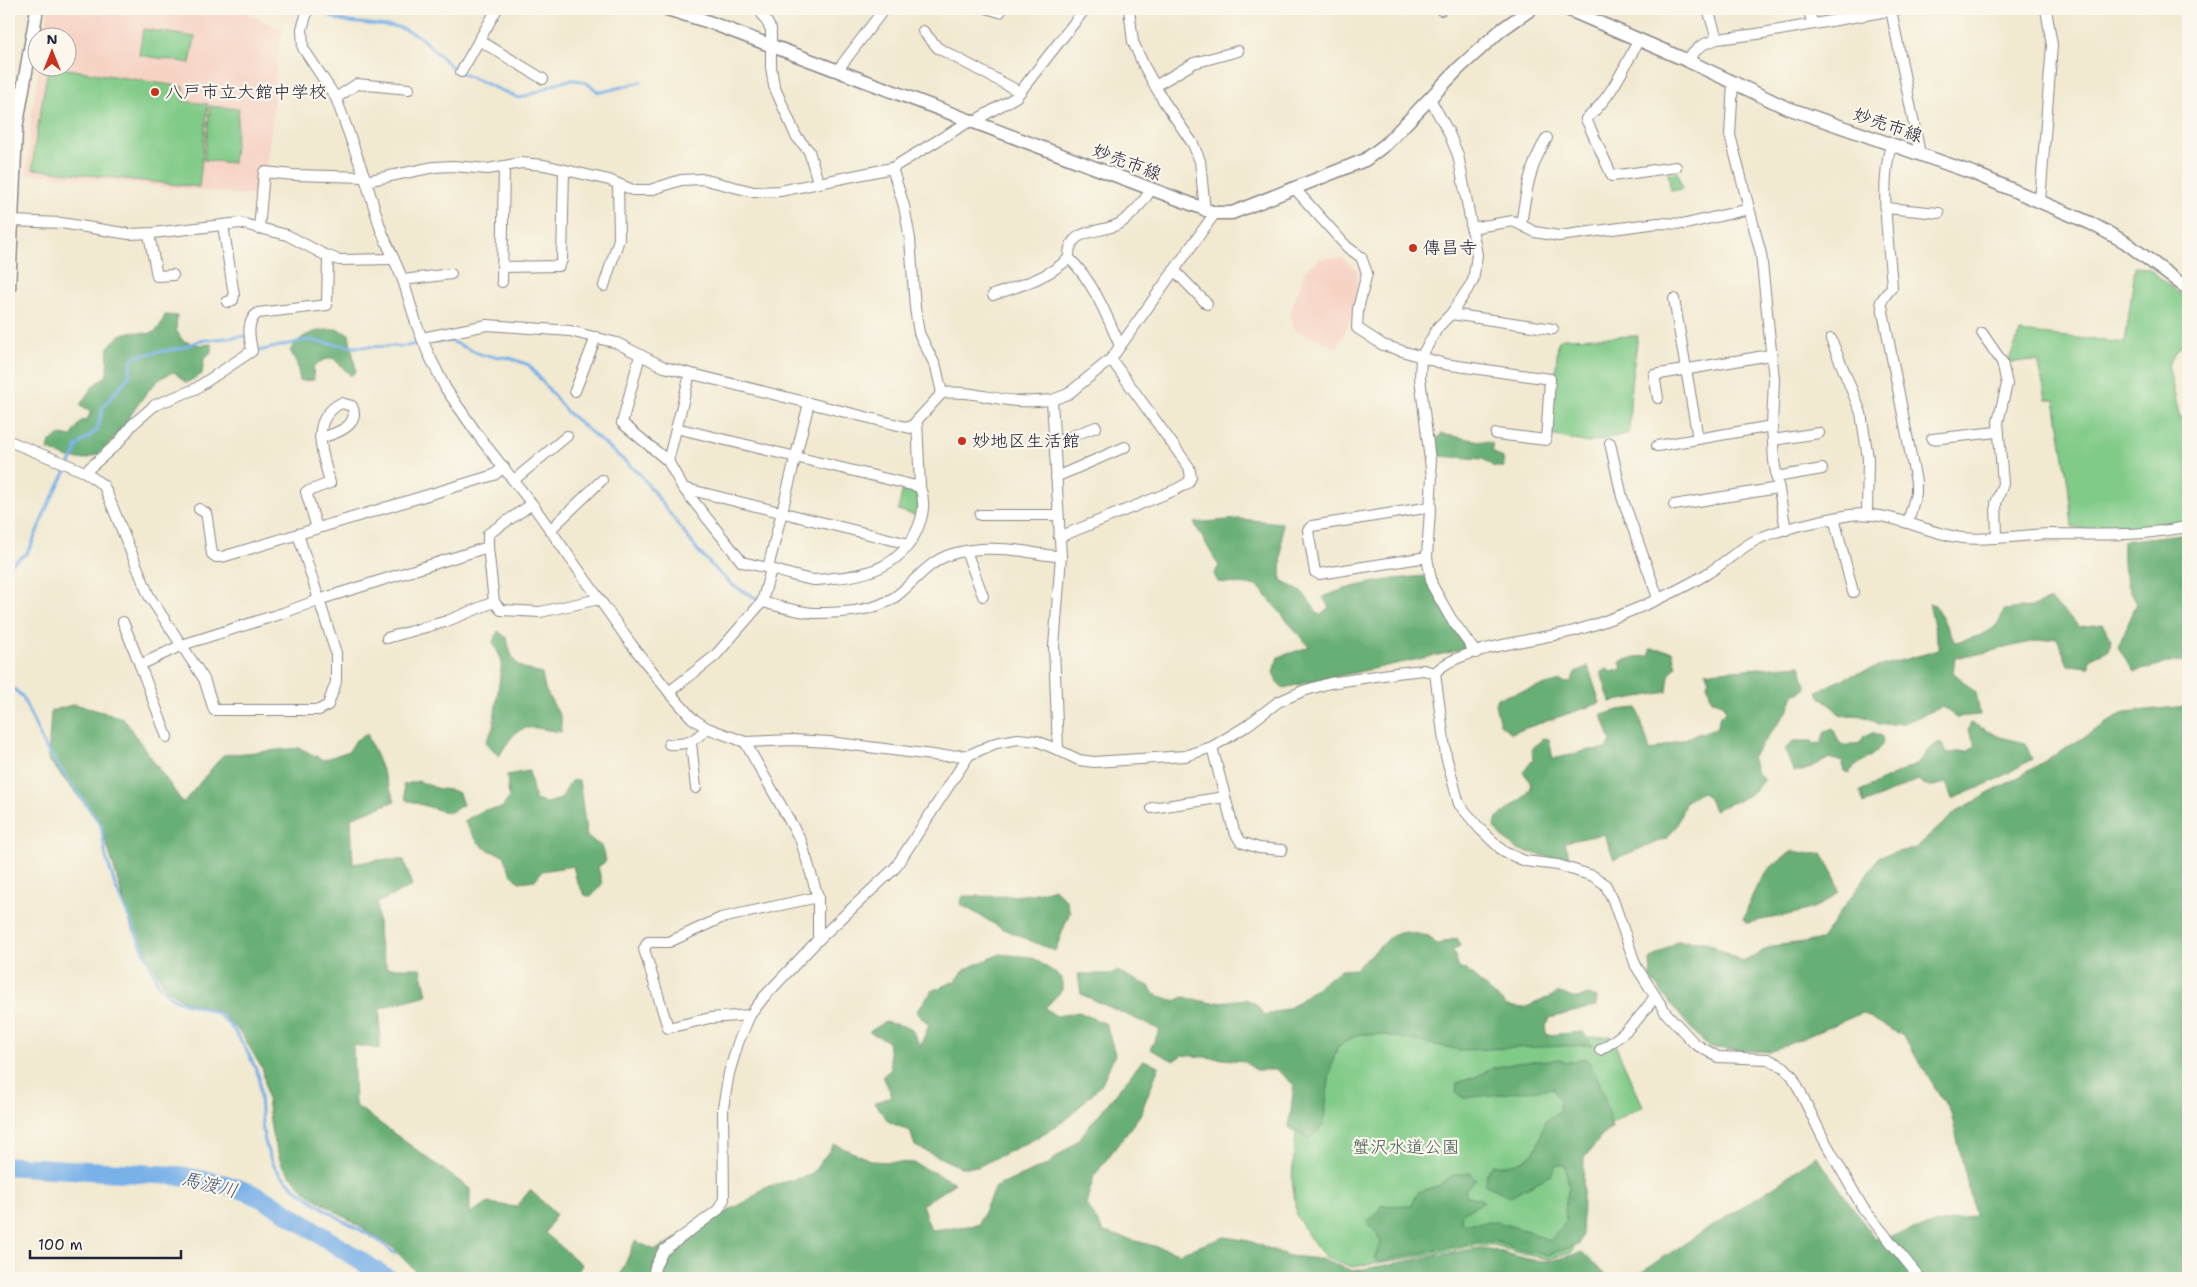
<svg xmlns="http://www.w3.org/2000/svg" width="2197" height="1287" font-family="'Shantell Sans','Klee One',sans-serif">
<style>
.built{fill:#f6d2c3}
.green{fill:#81cb88;stroke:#527662}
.forest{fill:#68af74;stroke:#456858}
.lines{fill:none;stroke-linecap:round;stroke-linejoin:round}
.stream{stroke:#78b0e8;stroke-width:3}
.river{stroke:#78b0e8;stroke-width:19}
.minor-casing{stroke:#8a8686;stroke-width:12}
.major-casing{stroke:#8a8686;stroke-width:15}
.minor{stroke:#fff;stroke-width:10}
.major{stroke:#fff;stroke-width:12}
.poi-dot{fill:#c8321e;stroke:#fbf7ec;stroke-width:2}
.labels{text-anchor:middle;stroke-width:4.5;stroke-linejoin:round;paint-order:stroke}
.poi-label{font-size:18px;fill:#22223b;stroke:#fbf7ec;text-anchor:start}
.street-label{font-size:18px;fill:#22223b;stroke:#fbf7ec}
.park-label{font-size:18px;fill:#435d56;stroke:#fbf7ec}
.water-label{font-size:19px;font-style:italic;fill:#405478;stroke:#fbf7ec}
</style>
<rect width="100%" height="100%" fill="#fbf7ec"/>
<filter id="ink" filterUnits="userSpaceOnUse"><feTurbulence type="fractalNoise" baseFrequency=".02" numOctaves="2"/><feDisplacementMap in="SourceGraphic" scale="10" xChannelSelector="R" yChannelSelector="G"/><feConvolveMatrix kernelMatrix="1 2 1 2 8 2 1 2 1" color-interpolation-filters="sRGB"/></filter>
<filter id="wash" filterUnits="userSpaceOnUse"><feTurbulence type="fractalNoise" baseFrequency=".0096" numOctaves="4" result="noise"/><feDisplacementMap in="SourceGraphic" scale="20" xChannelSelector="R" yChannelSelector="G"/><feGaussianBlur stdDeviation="1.12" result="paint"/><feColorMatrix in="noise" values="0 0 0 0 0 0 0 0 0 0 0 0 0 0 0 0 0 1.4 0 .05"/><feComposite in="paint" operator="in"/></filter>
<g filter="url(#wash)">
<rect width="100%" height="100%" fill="#f1e9d0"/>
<!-- built -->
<g class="built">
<polygon points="49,9 238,9 284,31 279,41 267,169 259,196 27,174 31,117 39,68 68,68 68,38 45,37"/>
<polygon points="1342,258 1357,270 1357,289 1352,317 1337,348 1293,329 1290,313 1305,271 1320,259"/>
</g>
<!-- green -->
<g class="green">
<polygon points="143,29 195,37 190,63 139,55"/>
<polygon points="48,68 61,68 184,87 183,101 208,104 199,187 33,169 34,149"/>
<polygon points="210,106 239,109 233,163 204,160"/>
<polygon points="1678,172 1682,189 1671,191 1668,173"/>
<polygon points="2135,267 2148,268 2188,301 2188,334 2168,365 2180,419 2188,412 2188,522 2097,531 2072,527 2068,484 2055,400 2046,399 2038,361 2008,362 2020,332 2125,343"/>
<polygon points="1638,336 1631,383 1629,433 1588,443 1551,435 1558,342 1563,338"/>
<polygon points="903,488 915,490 918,494 918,516 898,510"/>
<polygon points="1341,1027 1463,1045 1611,1036 1643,1106 1578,1140 1579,1238 1571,1253 1549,1259 1521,1254 1494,1245 1479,1245 1430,1255 1352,1267 1326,1258 1310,1238 1297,1217 1292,1179 1296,1133 1309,1053"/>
</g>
<!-- forest -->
<g class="forest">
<path d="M165,315L177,316L176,330L183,341L200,345L212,344L211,352L204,359L202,374L186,383L174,372C135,383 119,463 77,459C68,459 57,453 48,450L50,441L61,435L71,437L81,421L87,420L91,411L80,405L93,386L107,375L108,347C112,343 118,336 123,334C143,326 153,347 165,315Z"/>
<path d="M336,329L349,334L356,371L351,376L333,358L323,360L313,367L314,380L300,381L297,364L290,350C305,332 313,331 336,329Z"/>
<polygon points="1441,434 1492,443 1493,452 1503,458 1504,467 1494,467 1483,459 1438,456 1435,441"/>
<path d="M1239,519L1282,523L1281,580L1303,593L1320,616L1329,608L1323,597C1356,583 1390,579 1425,576L1466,649L1283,688L1277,682L1273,672L1278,657L1309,647L1258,586L1218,582L1214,574L1219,566L1194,523Z"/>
<path d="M2188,533V662L2167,663L2134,672L2118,647L2137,603C2123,577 2122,570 2123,541Z"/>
<path d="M2051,600L2080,627L2102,624L2112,639L2108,650L2089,659V667L2068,665L2057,638C2022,641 1990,654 1955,658L1953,672L1976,693L1980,715L1956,717L1942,707L1904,723L1879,725C1868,715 1855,714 1841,716L1828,702L1821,699L1818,691C1854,670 1899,662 1939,650L1929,603L1935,605L1955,642C1976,637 1998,634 2004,610L2031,607Z"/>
<path d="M498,631L507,638C512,665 517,667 542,674L545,689L561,718V732C522,726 521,721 499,756L486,742L493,728L502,661L493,642Z"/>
<polygon points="1650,649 1672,651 1676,666 1669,675 1667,692 1610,702 1601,672 1607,669 1611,672 1622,669 1620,662 1635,657 1650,656"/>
<polygon points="1800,665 1807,688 1794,695 1789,709 1752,757 1757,773 1765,780 1748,796 1714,810 1709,799 1702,792 1686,801 1676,827 1667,838 1614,859 1604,834 1565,842 1569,857 1567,862 1516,849 1494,829 1497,818 1525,796 1531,788 1530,781 1523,772 1533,760 1532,749 1543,738 1549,739 1553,759 1589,750 1606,749 1611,741 1602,715 1618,710 1637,708 1650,751 1718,727 1719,718 1726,711 1723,703 1712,701 1707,684 1709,680 1706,672"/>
<polygon points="1588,666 1600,703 1511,733 1500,724 1495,704 1497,698 1561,681 1564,683 1571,682 1575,673"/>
<polygon points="75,704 123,718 183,803 223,755 300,748 323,760 349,751 356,740 367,734 395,801 351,818 353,864 376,860 404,860 412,886 377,903 379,942 387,968 421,968 427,995 380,1008 380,1049 353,1045 355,1105 470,1189 470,1213 488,1203 516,1207 530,1190 556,1214 545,1233 582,1265 574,1278 422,1278 392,1247 307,1193 282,1166 272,1135 263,1070 243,1036 220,1012 182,1000 166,989 131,926 101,824 48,759 51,711"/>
<polygon points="2188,706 2188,1278 1631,1278 1778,1184 1816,1155 1875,1239 1975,1215 1951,1113 1903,1036 1862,1013 1770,1052 1709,1048 1687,1024 1651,979 1650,960 1677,941 1705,942 1743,962 1772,946 1821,940 1880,856 1916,848 1957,811 2022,775 2125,712"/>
<polygon points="1971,723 2000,737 2025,743 2032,759 1998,779 1952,799 1946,783 1928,787 1918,780 1864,804 1860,791 1917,764 1930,748 1940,742 1947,753 1969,751 1976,745 1968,730"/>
<path d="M1833,728L1839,742L1847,746L1860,743L1864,736L1872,732L1882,736L1883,742C1872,761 1861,758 1849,773L1845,771L1842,762L1830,758L1803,771H1793L1785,749L1793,741H1812L1814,744L1821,743L1825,731Z"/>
<path d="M529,771L535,800L546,803L561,799L571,781L579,780L587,837L601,846L606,861L598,867L602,884L591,897L585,895L577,882L573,866L542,871L535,880L519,882L510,872L504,855C478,849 478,842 464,821L484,810L502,808L509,798L507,775Z"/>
<polygon points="418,781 439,789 451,790 459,793 463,805 449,813 406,800 403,785"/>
<path d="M1793,851L1810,854L1822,853L1836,880L1839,892C1817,914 1776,916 1747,923L1744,918C1756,884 1761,871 1793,851Z"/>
<path d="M1054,888L1066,900L1070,912L1055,951L1003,929L960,904L963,896C994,896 1024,899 1054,888Z"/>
<polygon points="1406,932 1429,936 1435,945 1457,938 1461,945 1453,950 1459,969 1465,969 1507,1006 1524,1008 1559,993 1577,998 1590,995 1597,997 1596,1006 1550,1018 1545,1028 1547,1035 1583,1032 1592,1045 1461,1050 1385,1035 1359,1034 1337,1047 1330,1072 1323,1126 1308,1140 1289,1127 1294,1085 1277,1070 1256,1070 1244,1061 1183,1055 1174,1061 1150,1049 1160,1030 1081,994 1078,974 1109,974 1117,971 1149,986 1154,994 1175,1001 1184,997 1211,1003 1246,999 1256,1004 1264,1016 1291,1007 1340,970 1355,969 1394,934"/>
<polygon points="1000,954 1032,957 1062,978 1062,990 1045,1008 1056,1016 1079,1012 1106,1024 1115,1054 1101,1085 1066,1120 1031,1141 977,1167 960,1167 915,1146 910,1131 889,1122 874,1103 892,1096 883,1076 891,1069 888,1041 869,1032 885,1022 911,1028 920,1046 929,1025 916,1012 932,991 955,981 966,969"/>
<path d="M1584,1058C1598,1066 1608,1111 1612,1128L1602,1136L1584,1158L1582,1234L1579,1245L1548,1255L1515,1249L1498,1241L1477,1242L1380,1261L1374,1259L1381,1243L1377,1233L1367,1223L1382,1206L1412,1205L1418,1192L1438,1186L1453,1175L1471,1173L1476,1180L1465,1189L1466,1196L1479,1198L1484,1202L1462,1213L1461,1223L1497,1222L1528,1231L1550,1241L1566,1222L1565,1207L1569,1187L1565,1165H1556L1551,1175L1510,1196L1486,1185L1487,1173L1493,1165C1508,1166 1525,1164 1535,1150C1544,1137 1537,1120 1559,1113V1100L1553,1088L1464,1098L1456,1093L1457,1083L1478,1076L1493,1068L1517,1063L1559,1059L1566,1063Z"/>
<path d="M1143,1060L1159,1066L1140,1115L1094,1176L1086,1204L1104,1232L1179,1253L1225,1237L1249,1241L1289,1256L1321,1259L1353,1271L1479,1248C1502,1249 1525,1262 1548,1261C1559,1260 1572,1255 1582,1252L1609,1278H619L635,1241L655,1250L747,1201L765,1187L811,1175L834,1144L872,1161L914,1163L955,1183L922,1205L931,1230L978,1225L995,1187L1047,1165L1078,1140Z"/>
</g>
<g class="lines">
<!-- stream -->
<g class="stream">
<polyline points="296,9 303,11 314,9"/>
<path d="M317,9L336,19L349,22L397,27L406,30L420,37L456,71L519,98C547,93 572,64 598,92H602L641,82"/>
<polyline points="427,342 451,341 482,355 510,358 529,365 567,412 640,474 699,552 720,574 735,587 758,599"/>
<polyline points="254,347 258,351 307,340 355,347 407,346 421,343"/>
<polyline points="9,565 26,554 31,546 47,507 76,452 76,447 97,430 103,407 129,376 132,359 135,356 182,348 198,341 245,336 247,338"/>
<path d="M9,685L22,696L45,747L101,825L106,857L116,888L158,983C174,1006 189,1002 212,1011C233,1020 251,1057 259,1077C261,1105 260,1139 273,1164C282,1183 326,1210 344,1221C362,1231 381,1240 395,1254"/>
</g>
<!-- river -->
<polyline class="river" points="9,1166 183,1176 224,1184 251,1193 278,1207 387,1278"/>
</g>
</g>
<g filter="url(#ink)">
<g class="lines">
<!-- minor casing -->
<g class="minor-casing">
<g id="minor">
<polyline points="308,9 302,29 303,48 336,98 366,181 381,230 403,280 417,326 428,353 446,389 480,438 532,504 631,644 669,692 692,718 707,728 745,742 793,740 829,742 940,756 969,755 996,743 1018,739 1037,741 1058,750 1054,647 1061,556 1052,400 1068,394 1111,359 1215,213"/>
<polyline points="759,9 771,29 771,67 774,86 796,136 809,151 818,182"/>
<polyline points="989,9 1000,12 1001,9"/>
<polyline points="1129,9 1133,42 1144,66 1163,100 1193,144 1200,161 1205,211"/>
<polyline points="1441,9 1441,10"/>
<polyline points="1708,9 1717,39"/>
<polyline points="1808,9 1813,24"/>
<polyline points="1891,10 1920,154"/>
<polyline points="923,31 938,48 1020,92"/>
<path d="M1639,39C1624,68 1611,98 1586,119L1612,176L1676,167"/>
<polyline points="479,40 543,79"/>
<polyline points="1686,60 1702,45 1717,39 1757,34 1899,9"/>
<polyline points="837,71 884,9"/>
<polyline points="461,72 497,9"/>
<polyline points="1733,83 1730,135 1761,254 1774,379 1772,426 1774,461 1786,530"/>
<polyline points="1155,86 1194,63 1238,51"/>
<polyline points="336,98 357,84 409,89"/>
<polyline points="1430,99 1448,131 1458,155 1477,255 1473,281 1451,314 1438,327 1421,357 1420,378 1432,477 1427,557 1432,585 1450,617 1476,653"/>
<polyline points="977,124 981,117 1016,97 1085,9"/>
<path d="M1891,144C1879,190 1889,241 1892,287L1881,301L1916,482V493L1908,522"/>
<polyline points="892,168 904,206 910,239 915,308 919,333 936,367 942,393"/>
<polyline points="366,181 434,167 453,166 488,169 521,163 544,165 609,180 633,190 650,190 681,180 702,179 754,192 780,191 892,168 970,121"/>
<polyline points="1295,189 1347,247 1361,257 1367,273 1358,309 1357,328 1383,345 1444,364 1550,379 1546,440 1496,434"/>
<polyline points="2040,201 2052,45 2046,9"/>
<polyline points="1886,208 1939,213"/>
<polyline points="12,221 61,223 129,234 153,233 240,223 287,235 323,254 339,260 394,259"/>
<polyline points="223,225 234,295 233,300 227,302"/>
<path d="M1521,225C1526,192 1529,167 1547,138"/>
<polyline points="1471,228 1513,221 1535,232 1559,236 1658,223 1686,224 1749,209"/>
<polyline points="259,229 264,172 294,175 365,177"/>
<polyline points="149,234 157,276 173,275"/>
<polyline points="502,267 559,266 562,260 564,170"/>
<polyline points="1174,270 1207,304"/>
<polyline points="403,280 451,274"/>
<polyline points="502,282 504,166"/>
<polyline points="604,286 619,239 618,184"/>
<path d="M993,295C1019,286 1048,278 1069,258"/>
<polyline points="1674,299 1698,439"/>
<polyline points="1451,314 1553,329"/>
<polyline points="1982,333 2002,362 2007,384 1998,422 2003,484 1996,503 1997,537"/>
<path d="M422,338L487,325L570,331L617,343L664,367L910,428L942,393C968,390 991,399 1017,401C1028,402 1041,401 1052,400"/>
<polyline points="1831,339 1861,413 1868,458 1867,514"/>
<path d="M1120,346C1107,316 1093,281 1069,258C1067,225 1105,235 1122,222C1134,214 1143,202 1151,190"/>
<polyline points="640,355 622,423 668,461 683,488 742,562 768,568"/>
<polyline points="575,391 596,337"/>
<polyline points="1658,398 1654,375 1770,355"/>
<path d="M809,403L768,568C783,572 799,578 814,580C820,580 827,579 833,578C867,576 900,566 916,532C923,517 926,503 920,487L917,421"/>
<polyline points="676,428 920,487"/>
<polyline points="1932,439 1997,432"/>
<polyline points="1773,440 1819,433"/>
<polyline points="9,441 85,472 104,486 149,596 204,679 214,710 319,710 328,705 336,682 336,653 298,534"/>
<polyline points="1053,443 1096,427"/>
<polyline points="1610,443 1622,497 1658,598"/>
<polyline points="1657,446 1772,426"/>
<polyline points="668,461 690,374"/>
<path d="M85,472L118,443L132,425L155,405L195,389L252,351C250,338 245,322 258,313L327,305L328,257"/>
<polyline points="1056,477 1125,447"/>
<polyline points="1776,477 1822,469"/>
<polyline points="514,480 567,436"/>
<polyline points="683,488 909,544"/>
<polyline points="1674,505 1778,488"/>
<polyline points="199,509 206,513 207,518 212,554 216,557 222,557 494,475 504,467"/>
<polyline points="980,515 1058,515"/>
<polyline points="1834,518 1853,592"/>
<path d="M317,528L306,492L330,483C323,453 308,421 341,403L352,406C361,426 335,434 320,438"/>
<polyline points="550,530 602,480"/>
<polyline points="1059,537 1175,490 1188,483 1191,477 1189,467 1111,359"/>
<polyline points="488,547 494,602 501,610 540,612 599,599"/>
<polyline points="966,551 983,596"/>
<polyline points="1427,557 1319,574 1315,572 1308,530 1312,526 1431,507"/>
<polyline points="762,602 771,569"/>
<polyline points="123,622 140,665"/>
<polyline points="387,638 447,621 494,602"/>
<polyline points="1435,673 1446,756 1459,804 1480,829 1504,852 1525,861 1558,865 1593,876 1605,884 1613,900 1636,966 1666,1013 1695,1044 1718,1057 1768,1059 1784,1067 1793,1077 1823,1138 1863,1208 1920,1278"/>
<path d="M1435,673C1455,648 1541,639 1574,631C1613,620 1670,596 1705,575C1724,564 1738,549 1758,539C1778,529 1827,519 1850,515C1889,510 1925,533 1962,538C1991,541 2021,535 2050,534C2075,534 2100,535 2125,534C2146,534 2167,530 2188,527"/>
<path d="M669,692L715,656L762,602C778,606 797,612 814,613C839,613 874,612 895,597C914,583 928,561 952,554C974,547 1001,548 1023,551C1036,553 1047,556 1061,556"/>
<polyline points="167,737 140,665 182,645 283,613 318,600 488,547 488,534 532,504"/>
<polyline points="745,742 801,841 818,897 818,940"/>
<polyline points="691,743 696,788"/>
<path d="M669,744C687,745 695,741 707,728"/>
<polyline points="1212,747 1234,831 1241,842 1259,848 1282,850"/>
<polyline points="1058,750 1079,760 1094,762 1185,756 1212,747 1245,727 1278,702 1303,691 1330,683 1396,673 1423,670 1435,673"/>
<polyline points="1152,808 1225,797"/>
<polyline points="750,1015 710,1018 668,1028 644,949 648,942 669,942 721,918 818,897"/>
<path d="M1600,1050C1622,1037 1641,1018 1655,996"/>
<polyline points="653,1278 655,1267 663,1251 718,1210 724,1199 723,1108 729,1073 738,1043 750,1015 764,997 818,940 895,868 969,755"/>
</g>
</g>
<!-- major casing -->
<g class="major-casing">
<g id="major">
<polyline points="667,9 706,21 1215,213 1232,213 1365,160 1386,144 1459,68 1501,30 1531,9"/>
<polyline points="1567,9 1686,60 1785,107 1973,173 2090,223 2125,242 2188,289"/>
<polyline points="9,289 16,129 37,9"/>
</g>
</g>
<!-- minor -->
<use href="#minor" class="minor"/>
<!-- major -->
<use href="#major" class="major"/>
</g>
</g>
<!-- markers -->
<g class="poi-dot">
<circle cx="155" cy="92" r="5"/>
<circle cx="1413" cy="248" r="5"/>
<circle cx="962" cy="441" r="5"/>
</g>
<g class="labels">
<!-- poi labels -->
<g class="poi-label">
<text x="165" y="98">八戸市立大館中学校</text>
<text x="1423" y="254">傳昌寺</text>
<text x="972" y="447">妙地区生活館</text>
</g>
<!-- street labels -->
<g class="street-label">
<text transform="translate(1888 125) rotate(19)" y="6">妙売市線</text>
<text transform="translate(1127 162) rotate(21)" y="6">妙売市線</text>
</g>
<!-- park labels -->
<g class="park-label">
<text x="1406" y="1153">蟹沢水道公園</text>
</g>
<!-- water labels -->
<g class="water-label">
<text transform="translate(210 1184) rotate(14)" y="7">馬渡川</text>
</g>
</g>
<!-- margin -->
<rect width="2197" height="1287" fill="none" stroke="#fbf7ec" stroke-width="30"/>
<!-- north arrow -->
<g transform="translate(52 52)"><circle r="24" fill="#fbf7ec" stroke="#a4a2a5"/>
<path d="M0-4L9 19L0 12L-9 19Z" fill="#c8321e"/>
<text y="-8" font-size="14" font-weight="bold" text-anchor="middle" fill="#22223b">N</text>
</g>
<!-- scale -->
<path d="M30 1250v8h151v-8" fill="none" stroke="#22223b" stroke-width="2.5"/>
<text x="38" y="1250" font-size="15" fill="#22223b" stroke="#fbf7ec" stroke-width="4" paint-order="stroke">100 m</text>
</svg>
